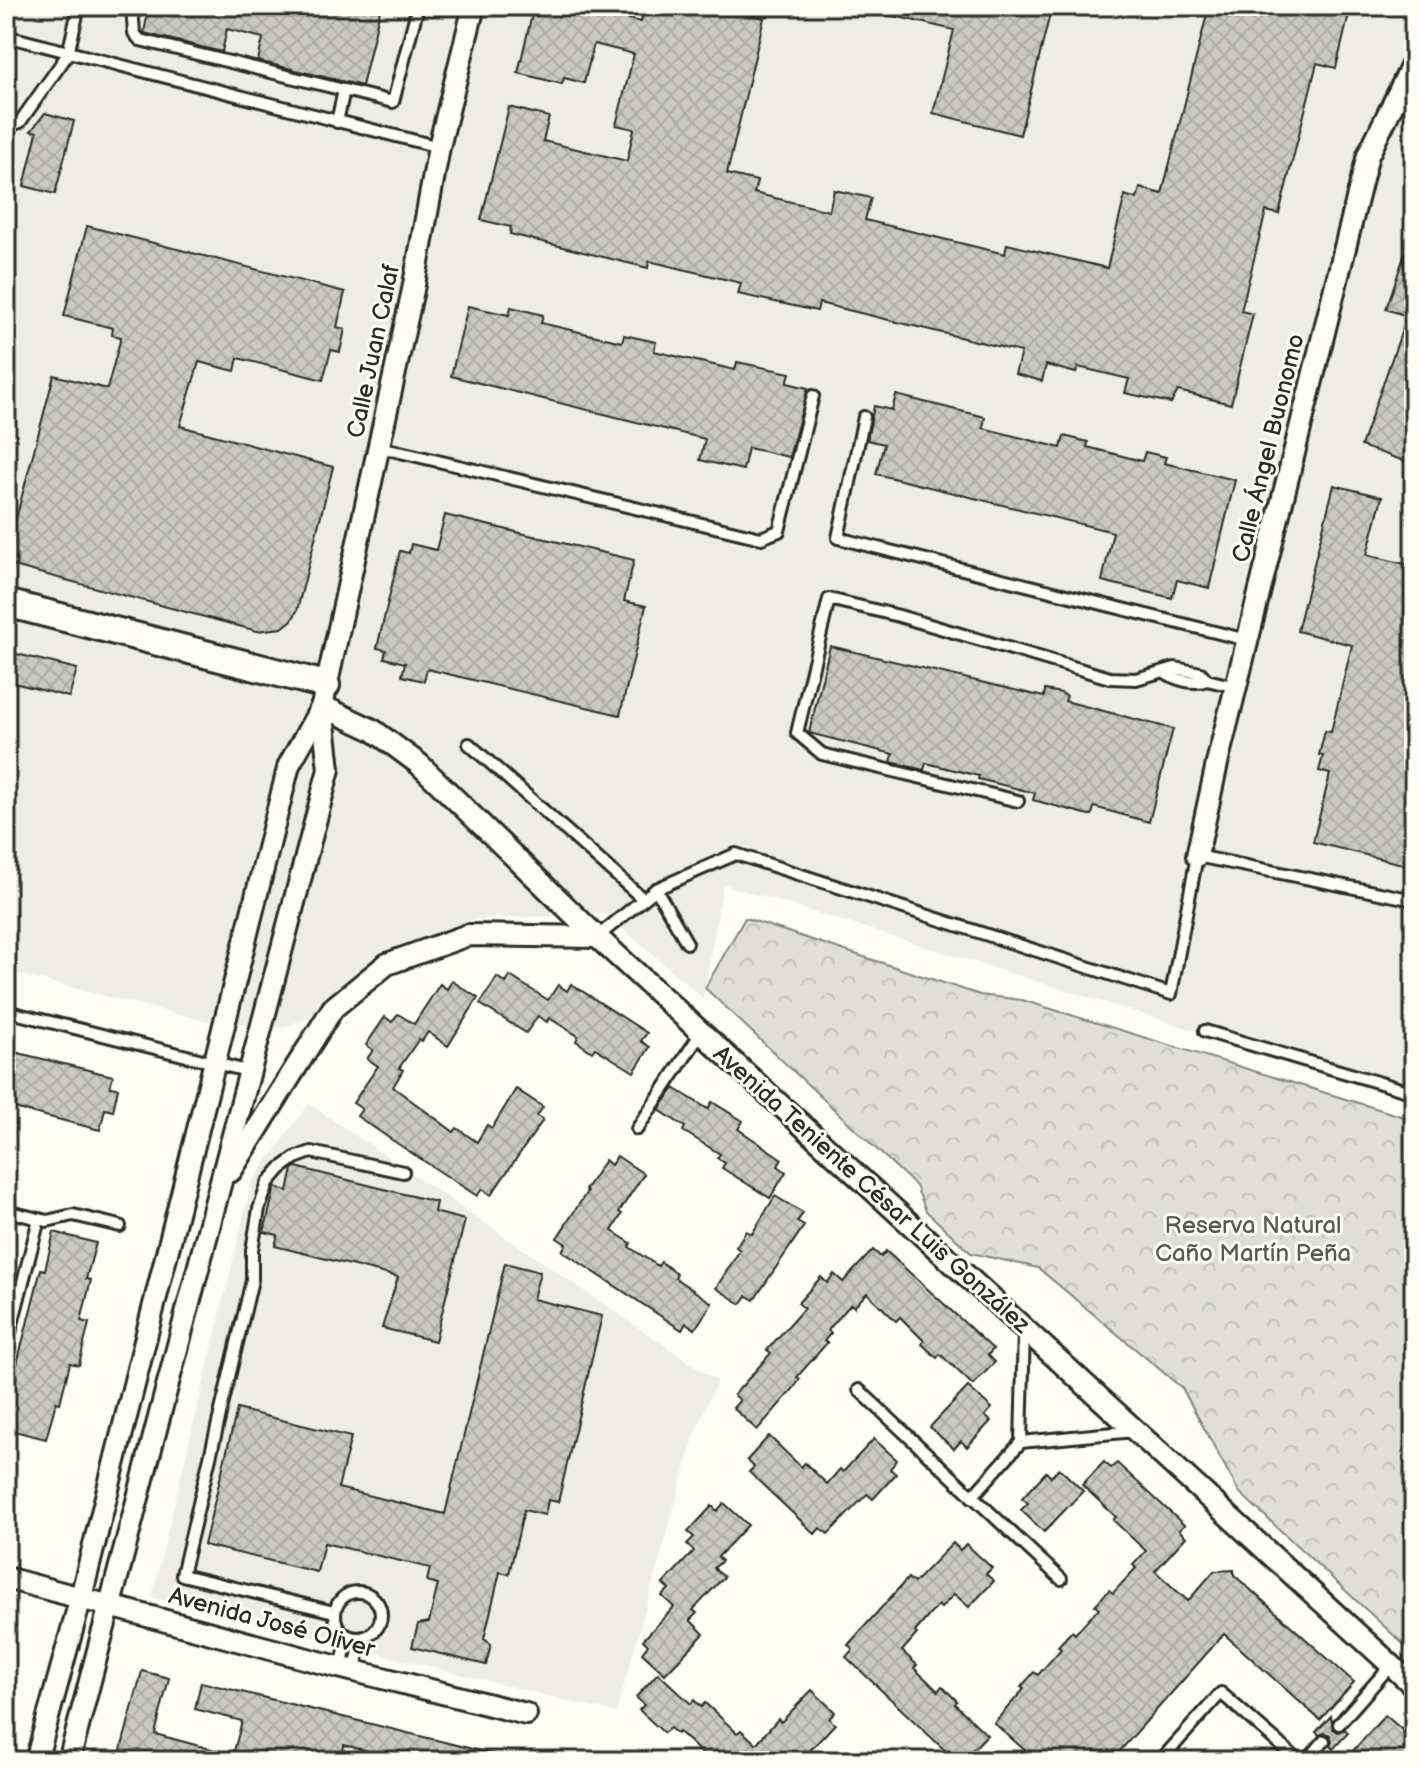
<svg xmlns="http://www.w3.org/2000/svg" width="1420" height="1767" font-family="'Balsamiq Sans',sans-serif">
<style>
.built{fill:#edece8}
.park{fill:url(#park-crowns);stroke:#858482;stroke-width:2}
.building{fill:url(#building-cross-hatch);stroke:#2b2b2b;stroke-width:2}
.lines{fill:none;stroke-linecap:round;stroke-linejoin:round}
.service-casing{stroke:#2b2b2b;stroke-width:16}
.minor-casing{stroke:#2b2b2b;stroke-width:26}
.tertiary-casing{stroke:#2b2b2b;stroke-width:32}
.service{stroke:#fdfcf7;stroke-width:10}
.minor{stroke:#fdfcf7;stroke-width:20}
.tertiary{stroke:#fdfcf7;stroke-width:26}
.labels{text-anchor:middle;stroke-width:6;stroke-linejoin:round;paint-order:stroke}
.street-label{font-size:24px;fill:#2b2b2b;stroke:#fdfcf7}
.park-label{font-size:24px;fill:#585857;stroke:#fdfcf7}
</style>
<defs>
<pattern id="park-crowns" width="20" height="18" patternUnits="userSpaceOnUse" patternTransform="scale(2)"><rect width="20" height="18" fill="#dfdeda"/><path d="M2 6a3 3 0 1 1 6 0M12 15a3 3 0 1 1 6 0" fill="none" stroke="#c0bfbb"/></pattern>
<pattern id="building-cross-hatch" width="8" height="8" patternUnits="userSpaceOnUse" patternTransform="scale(2)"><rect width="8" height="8" fill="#c9c8c4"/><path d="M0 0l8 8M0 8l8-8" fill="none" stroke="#adaca9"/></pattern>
</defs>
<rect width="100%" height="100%" fill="#fdfcf7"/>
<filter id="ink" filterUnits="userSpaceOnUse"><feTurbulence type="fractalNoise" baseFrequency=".0125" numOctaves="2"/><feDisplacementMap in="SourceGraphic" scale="16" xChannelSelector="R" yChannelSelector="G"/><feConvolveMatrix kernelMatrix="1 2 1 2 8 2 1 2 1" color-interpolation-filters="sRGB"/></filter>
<g filter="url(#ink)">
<!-- built -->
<g class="built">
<polygon points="6,6 1414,6 1414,1098 723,884 703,998 606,914 473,919 380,952 312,1017 279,1028 197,1019 6,971"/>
<polygon points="309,1104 717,1381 696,1430 616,1713 152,1597 252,1182"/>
</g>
<!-- park -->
<polygon class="park" points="745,918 980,995 1022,1000 1414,1120 1414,1654 1239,1492 1182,1388 1038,1268 971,1253 926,1211 916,1186 705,988"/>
<!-- building -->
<g class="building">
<polygon points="149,6 381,6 362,86 258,61 263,38 227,29 222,52 144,33"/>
<polygon points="534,6 575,6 641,22 645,6 714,6 764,18 727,174 757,181 754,193 829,211 834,190 871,198 865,220 1005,254 1007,244 1107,268 1125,195 1137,199 1140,188 1162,194 1209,6 1351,6 1336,68 1317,63 1279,214 1266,211 1241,311 1253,314 1231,404 1178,391 1171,403 1125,393 1129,379 1078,367 1076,373 1046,365 1042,381 1015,374 1021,352 819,303 817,311 738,294 741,283 649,261 648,268 510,234 511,227 481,220 509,107 549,117 543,141 627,161 634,129 616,125 634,54 594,44 584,83 564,78 562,84 518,73"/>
<polygon points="882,6 1052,6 1020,135 933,113 954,30 881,13"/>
<polygon points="45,113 74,121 55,194 24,186 37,132 31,131"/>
<polygon points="87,226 345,292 337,327 345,329 340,352 331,350 323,380 238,358 235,371 199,362 180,426 333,467 297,611 292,620 282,628 257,631 6,564 6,556 54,375 107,389 121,337 112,335 113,328 64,316"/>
<polygon points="1411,236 1414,236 1414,458 1409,456 1407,462 1361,446 1407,316 1386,309"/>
<polygon points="468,306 509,315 511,307 543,315 541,323 622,342 624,335 656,342 654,351 735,370 737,362 790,373 787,383 808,388 789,457 748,448 743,470 700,460 705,439 451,376"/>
<polygon points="896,395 985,417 983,428 1061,448 1064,436 1088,442 1087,447 1142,461 1145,452 1166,457 1164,463 1235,480 1209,588 1177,580 1172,598 1102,581 1113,532 876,474 884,444 867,440 874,406 892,410"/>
<polygon points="1334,485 1382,497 1367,555 1414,566 1414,867 1313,842 1330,774 1319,771 1323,756 1319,755 1325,731 1331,732 1352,645 1297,631"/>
<polygon points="445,515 634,560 624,601 646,606 620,715 427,669 424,681 402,676 405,663 384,658 386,650 377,648 400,551 409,553 411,544 436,550"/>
<polygon points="830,646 1044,697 1045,690 1061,693 1067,696 1065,701 1173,729 1149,822 1094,807 1092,815 1089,815 1033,800 1035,793 978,779 979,776 926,763 924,770 891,762 893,754 809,733"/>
<polygon points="13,653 77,669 69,697 6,681"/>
<polygon points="510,976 548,1000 558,985 567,991 571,984 647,1033 641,1041 650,1047 634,1072 595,1048 592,1052 576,1041 578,1036 549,1018 547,1022 538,1016 526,1033 480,1004 497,977 506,983"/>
<polygon points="452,981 478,998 448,1046 428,1032 422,1041 419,1039 399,1068 403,1070 393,1087 454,1132 457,1128 477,1142 487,1125 492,1128 516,1089 543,1107 537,1116 543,1120 491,1195 482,1189 477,1196 392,1140 357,1116 362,1109 353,1103 378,1066 367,1059 373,1050 366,1045 385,1017 392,1022 398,1014 414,1024 440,984 447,989"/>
<polygon points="6,1050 113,1076 110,1087 118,1088 113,1111 105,1109 100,1130 6,1106"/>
<polygon points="674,1088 708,1109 712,1102 743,1121 738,1129 782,1159 778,1166 786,1172 770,1198 722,1168 725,1163 717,1158 720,1154 683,1131 685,1127 659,1110"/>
<polygon points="617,1156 644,1174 619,1212 622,1214 612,1231 631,1243 629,1247 658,1266 661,1262 677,1274 675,1278 712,1303 695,1329 686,1323 682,1330 562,1251 566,1244 557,1238 587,1192 585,1190 605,1160 611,1165"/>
<polygon points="296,1167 436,1202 434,1212 465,1220 435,1341 382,1328 398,1277 275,1246 278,1235 264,1232 275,1187 288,1191 293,1169"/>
<polygon points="775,1196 803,1213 797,1222 804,1226 754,1300 747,1296 741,1304 716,1288 740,1250 736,1247 746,1231 752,1234"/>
<polygon points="54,1232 96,1243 86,1279 91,1280 81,1321 89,1323 79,1365 70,1363 60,1403 56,1402 46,1439 6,1429 6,1424 14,1392 10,1391 41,1269 45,1270"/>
<polygon points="873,1250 881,1257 886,1251 967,1325 993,1349 988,1355 995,1362 973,1385 940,1354 937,1358 922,1344 924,1341 900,1317 896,1321 867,1293 854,1307 851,1304 828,1330 831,1333 824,1341 827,1343 797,1377 800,1379 794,1388 757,1430 733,1408 740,1400 734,1395 771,1353 767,1350 804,1308 798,1303 821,1277 827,1283 834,1274 843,1282"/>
<polygon points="505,1263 540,1272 533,1299 602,1316 558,1502 548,1500 545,1515 524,1510 509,1574 500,1572 484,1639 491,1644 486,1665 412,1647 418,1624 429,1622 438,1584 427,1581 430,1568 324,1543 317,1572 204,1545 237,1409 351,1437 338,1488 445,1514"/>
<polygon points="968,1387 992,1408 985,1416 991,1421 967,1447 961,1441 954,1449 930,1427"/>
<polygon points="769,1436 801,1467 805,1463 827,1484 840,1469 843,1472 874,1439 897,1460 890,1469 896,1474 873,1499 867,1494 828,1534 820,1528 815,1534 749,1472 754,1467 747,1460"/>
<polygon points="1104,1462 1111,1468 1117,1463 1184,1525 1179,1530 1186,1537 1155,1571 1188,1601 1214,1571 1234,1570 1234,1575 1354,1682 1320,1720 1224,1634 1111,1761 1037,1761 994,1723 1024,1689 1021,1687 1034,1672 1038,1675 1061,1649 1058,1646 1072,1631 1075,1634 1099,1608 1095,1605 1109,1590 1113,1593 1136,1568 1133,1565 1146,1551 1113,1520 1116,1517 1082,1485"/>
<polygon points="1059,1468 1083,1491 1044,1532 1021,1510 1028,1503 1022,1498 1046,1472 1051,1477"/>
<polygon points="724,1503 748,1525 718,1557 722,1561 714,1568 724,1577 693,1610 697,1613 690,1620 704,1634 665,1674 642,1653 648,1645 643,1640 674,1607 662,1596 669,1589 663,1584 694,1551 687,1544 694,1537 688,1532 712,1506 717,1511"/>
<polygon points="953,1543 960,1550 966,1544 992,1568 986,1574 994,1581 969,1607 954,1594 941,1608 938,1605 915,1632 917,1634 902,1651 917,1665 914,1668 938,1691 942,1686 957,1701 955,1704 987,1735 965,1758 957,1751 952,1757 846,1657 853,1649 848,1645 908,1578 914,1583"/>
<polygon points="142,1671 169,1678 155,1734 233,1755 242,1721 195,1709 201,1682 497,1755 497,1761 408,1761 344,1745 342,1761 118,1761"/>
<polygon points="658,1673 691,1704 694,1700 701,1707 705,1703 737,1733 741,1730 756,1744 778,1719 781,1722 812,1690 835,1712 829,1719 835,1724 800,1761 710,1761 679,1732 677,1734 670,1728 664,1733 639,1710 644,1705 636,1697"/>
<polygon points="1385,1715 1414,1740 1414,1761 1362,1761 1352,1752"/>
<polygon points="1331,1716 1333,1729 1338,1732 1345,1729 1348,1733 1333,1749 1330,1746 1332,1742 1330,1735 1325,1733 1319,1735 1316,1732"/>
</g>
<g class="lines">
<!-- service casing -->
<g class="service-casing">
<g id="service">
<polyline points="132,6 134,33 140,40 344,90"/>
<polyline points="6,36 439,147"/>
<polyline points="337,122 344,90 393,102 418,6"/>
<polyline points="6,127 20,122 68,54 79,6"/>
<polyline points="864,417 838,538 1247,640"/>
<polyline points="379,447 761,538 779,531 813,396"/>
<path d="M1165,672C1176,680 1194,685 1207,680"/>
<polyline points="469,744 643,899"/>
<polyline points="1018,801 822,754 797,733 829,599 899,616 1110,678 1136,679 1175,668 1201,673 1207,680 1236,687"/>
<polyline points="656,889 687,943"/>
<polyline points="597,937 656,889 736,854 1171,994 1197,856 1414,900"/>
<polyline points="6,1011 251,1072"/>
<polyline points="1205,1031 1414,1093"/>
<polyline points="637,1129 701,1033"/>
<polyline points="6,1211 47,1221 73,1215 120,1226"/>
<polyline points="6,1348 39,1219"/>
<polyline points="859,1390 1061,1579"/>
<polyline points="1021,1442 1134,1431"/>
<polyline points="972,1497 1021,1442 1024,1330"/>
<circle cx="358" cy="1615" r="23"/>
<polyline points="334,1612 182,1575 252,1280 252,1250 259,1209 268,1183 280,1169 295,1158 311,1152 403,1172"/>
<polyline points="341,1668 348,1636"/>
<polyline points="354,1672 362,1638"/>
<polyline points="1339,1724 1391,1665"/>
<polyline points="1160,1761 1221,1693 1299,1761"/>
<polyline points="1307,1761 1324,1741"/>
</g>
</g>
<!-- minor casing -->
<g class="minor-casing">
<g id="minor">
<polyline points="322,706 373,730 419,764 597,937 1414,1686"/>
<polyline points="1197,856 1218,759 1368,155 1414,61"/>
<polyline points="231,1171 333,1008 387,964 468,935 597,937"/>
<polyline points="6,1578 315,1661 526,1714"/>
<polyline points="36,1761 81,1597 289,765 322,706 413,290 439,147 474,6"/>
<polyline points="69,1761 329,769 322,706"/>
</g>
</g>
<!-- tertiary casing -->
<g class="tertiary-casing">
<polyline id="tertiary" points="6,603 326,685"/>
</g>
<!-- service -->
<use href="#service" class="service"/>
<!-- minor -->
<use href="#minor" class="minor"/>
<!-- tertiary -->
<use href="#tertiary" class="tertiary"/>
</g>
</g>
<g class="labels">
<!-- street labels -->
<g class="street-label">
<text transform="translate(373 351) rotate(-78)" y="8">Calle Juan Calaf</text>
<text transform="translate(1268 448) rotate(-76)" y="8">Calle Ángel Buonomo</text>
<text transform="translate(872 1189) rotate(42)" y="8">Avenida Teniente César Luis González</text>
<text transform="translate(272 1622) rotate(15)" y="8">Avenida José Oliver</text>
</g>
<!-- park labels -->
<g class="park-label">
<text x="1253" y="1233">Reserva Natural<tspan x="1253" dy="28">Caño Martín Peña</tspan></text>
</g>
</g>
<!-- margin -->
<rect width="1420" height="1767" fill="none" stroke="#fdfcf7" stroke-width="32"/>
<rect x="16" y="16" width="1388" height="1735" fill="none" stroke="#2b2b2b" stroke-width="3" filter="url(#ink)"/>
</svg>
